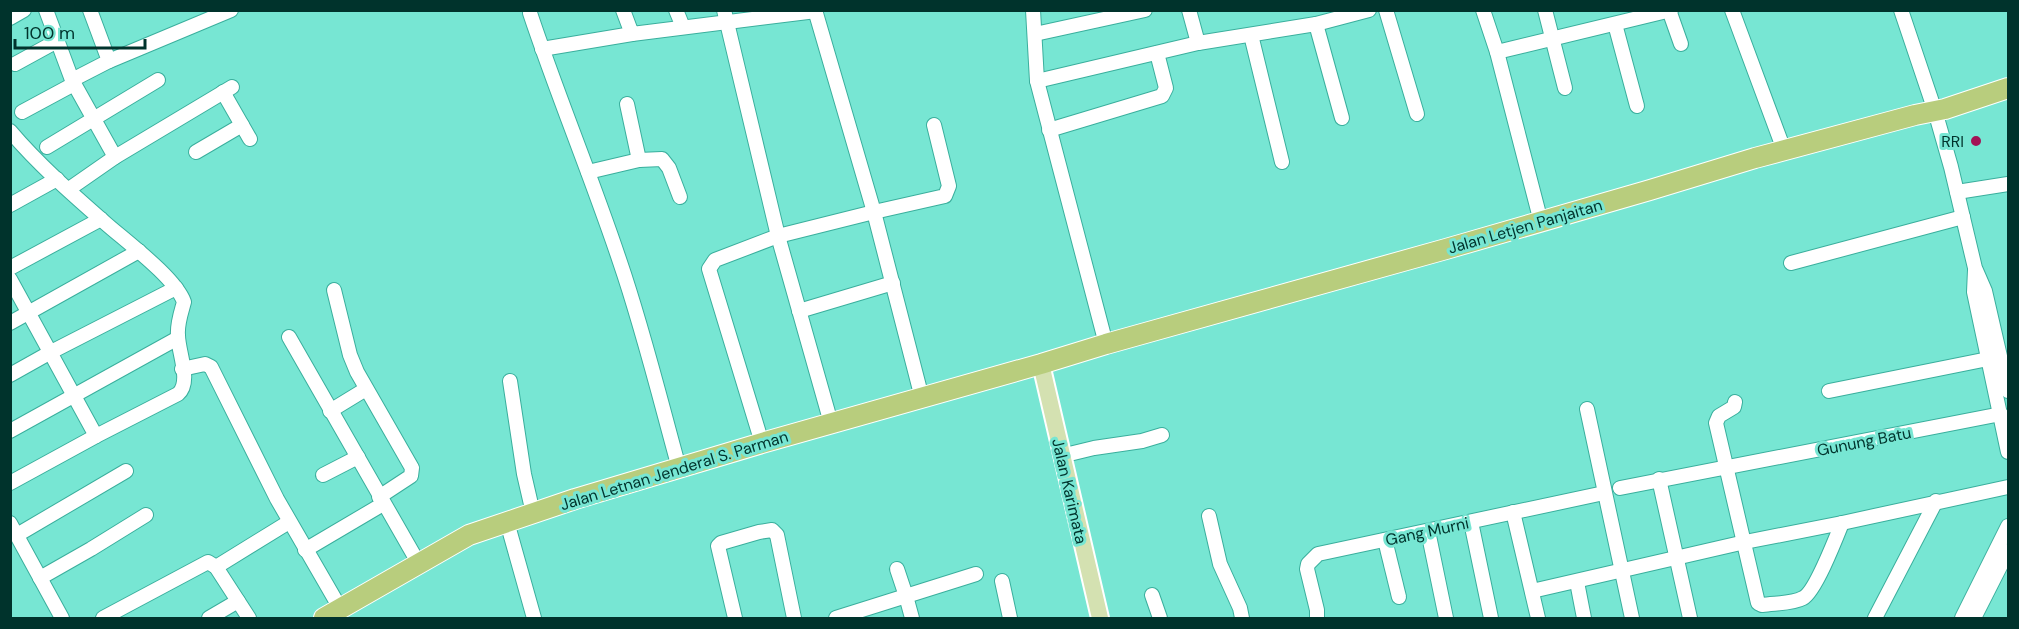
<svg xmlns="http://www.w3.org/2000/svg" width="2019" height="629" font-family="'DM Sans',sans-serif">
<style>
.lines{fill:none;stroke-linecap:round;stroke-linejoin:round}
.minor-casing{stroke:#3aaf9d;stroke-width:16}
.major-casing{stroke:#fff;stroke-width:20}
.highway-casing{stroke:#fff;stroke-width:22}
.minor{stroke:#fff;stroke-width:14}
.major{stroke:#d4e1b1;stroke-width:16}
.highway{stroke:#b8cd7d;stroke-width:20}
.poi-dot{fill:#a31255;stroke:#77e6d3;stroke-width:2}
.labels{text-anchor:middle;stroke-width:6;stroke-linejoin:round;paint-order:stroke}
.poi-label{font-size:16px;fill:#00332c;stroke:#77e6d3;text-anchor:end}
.street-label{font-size:16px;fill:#00332c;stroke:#77e6d3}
</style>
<rect width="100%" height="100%" fill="#77e6d3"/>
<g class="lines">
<!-- minor casing -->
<g class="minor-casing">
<g id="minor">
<polyline points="46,10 72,80 115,157"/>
<polyline points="623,10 632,34 816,11"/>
<polyline points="676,10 683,27"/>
<polyline points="724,10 778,236 831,423"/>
<polyline points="815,10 874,212 922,398"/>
<polyline points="1033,10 1037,81 1106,344"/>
<polyline points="1189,10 1198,43"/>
<polyline points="1386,10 1417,114"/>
<polyline points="1483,10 1497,52 1541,222"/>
<polyline points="1545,10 1565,88"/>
<polyline points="1669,10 1681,44"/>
<polyline points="1732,10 1784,150"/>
<polyline points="1901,10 1935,111 1951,167 1975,268 1985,291 2008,391"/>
<path d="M530,13C558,97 592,178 620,262C643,329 660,399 679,468"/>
<polyline points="10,18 24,10"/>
<polyline points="1316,24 1342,118"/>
<polyline points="1615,24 1637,106"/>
<polyline points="1035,34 1145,10"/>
<polyline points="1251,35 1282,162"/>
<polyline points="542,49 632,34"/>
<polyline points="1497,52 1671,10"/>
<polyline points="109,61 231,10"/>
<polyline points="15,64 57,41"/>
<polyline points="72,80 109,61 90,10"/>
<polyline points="1037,81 1198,43 1316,24 1369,10"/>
<polyline points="223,92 250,139"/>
<polyline points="627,104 639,160"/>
<polyline points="22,112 74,84"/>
<polyline points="1049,130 1162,96 1166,88 1157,53"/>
<path d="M10,131C38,164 71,193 103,221C124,240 175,277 184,302C181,313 177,324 178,335C178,352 192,382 178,394L96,436L10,483"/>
<polyline points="47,147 158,80"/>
<polyline points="196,152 242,125"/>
<polyline points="588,172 639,160 662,159 669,168 680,197"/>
<polyline points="69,189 115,157 232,87"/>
<polyline points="1957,192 2008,184"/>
<polyline points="10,205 57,179"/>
<polyline points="1791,263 1963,217"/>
<polyline points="10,268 101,219"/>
<polyline points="1975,270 1974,292 2008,452"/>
<polyline points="10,279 96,436"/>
<polyline points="334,290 350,355 357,372 412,468 411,476 379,497"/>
<polyline points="799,311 893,283"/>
<polyline points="10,323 139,251"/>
<polyline points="289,337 419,564"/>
<polyline points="182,369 205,364 211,367 277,499 340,608"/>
<polyline points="10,375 51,352 176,288"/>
<polyline points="510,381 524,474 533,513"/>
<polyline points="1829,391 1988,359"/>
<path d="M1735,402L1734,407L1719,416L1716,423L1758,603L1762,605C1774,603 1792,604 1803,598C1815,592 1836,538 1842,523"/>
<polyline points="1587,409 1632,618"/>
<polyline points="330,411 366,389"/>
<polyline points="10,431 178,338"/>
<polyline points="762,443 709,269 715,260 778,236 874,212 945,196 949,186 934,125"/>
<polyline points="1061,456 1094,448 1142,441 1162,435"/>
<polyline points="323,475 358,457"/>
<polyline points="1659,479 1690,618"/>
<polyline points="1620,488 2001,414"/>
<polyline points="1513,512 1538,618"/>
<polyline points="1209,516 1220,564 1240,608 1242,618"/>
<polyline points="507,522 534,618"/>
<polyline points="1471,522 1491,618"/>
<polyline points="10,523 62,618"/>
<polyline points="1428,531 1446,618"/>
<polyline points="17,535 126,471"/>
<polyline points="1385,540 1399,597"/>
<polyline points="305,550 383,504"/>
<polyline points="216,567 289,522"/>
<polyline points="897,569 906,596 976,574"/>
<polyline points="40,578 91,549 146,515"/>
<polyline points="1002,581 1010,618"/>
<polyline points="1577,582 1584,618"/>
<polyline points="1532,591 1745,542 1842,523 2008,487"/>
<polyline points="1152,595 1160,618"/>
<polyline points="103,618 208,562 216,567 249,618"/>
<polyline points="209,618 238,601"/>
<polyline points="735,618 718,546 721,543 759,532 772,530 777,535 794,618"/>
<polyline points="836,618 906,596 912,618"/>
<polyline points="1317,618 1317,610 1307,569 1308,564 1318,554 1604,493"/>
<polyline points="1875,618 1936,501"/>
<polyline points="1962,618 2008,526"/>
<polyline points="1974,618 2008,551"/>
</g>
</g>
<!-- major casing -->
<g class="major-casing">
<polyline id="major" points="1041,364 1100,618"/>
</g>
<!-- highway casing -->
<g class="highway-casing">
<polyline id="highway" points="324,618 469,535 575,499 762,443 1041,364 1106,344 1446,249 1650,190 1755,158 1915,115 1945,109 2008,88"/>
</g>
<!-- minor -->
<use href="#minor" class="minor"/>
<!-- major -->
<use href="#major" class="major"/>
<!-- highway -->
<use href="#highway" class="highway"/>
</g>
<!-- markers -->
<circle class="poi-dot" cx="1976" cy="141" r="6"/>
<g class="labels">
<!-- poi labels -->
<g class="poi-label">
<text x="1964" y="147">RRI</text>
</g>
<!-- street labels -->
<g class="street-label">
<text transform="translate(1525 226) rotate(-16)" y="6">Jalan Letjen Panjaitan</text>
<text transform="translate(1864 441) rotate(-11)" y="6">Gunung Batu</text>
<text transform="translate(674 470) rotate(-17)" y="6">Jalan Letnan Jenderal S. Parman</text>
<text transform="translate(1070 491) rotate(77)" y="6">Jalan Karimata</text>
<text transform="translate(1427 531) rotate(-12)" y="6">Gang Murni</text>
</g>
</g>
<!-- border -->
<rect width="2019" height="629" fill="none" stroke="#00332c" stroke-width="24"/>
<!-- scale -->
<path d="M15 39v9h130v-9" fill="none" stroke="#00332c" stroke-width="3"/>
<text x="24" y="39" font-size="18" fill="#00332c" stroke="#77e6d3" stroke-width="4.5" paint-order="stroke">100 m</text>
</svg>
